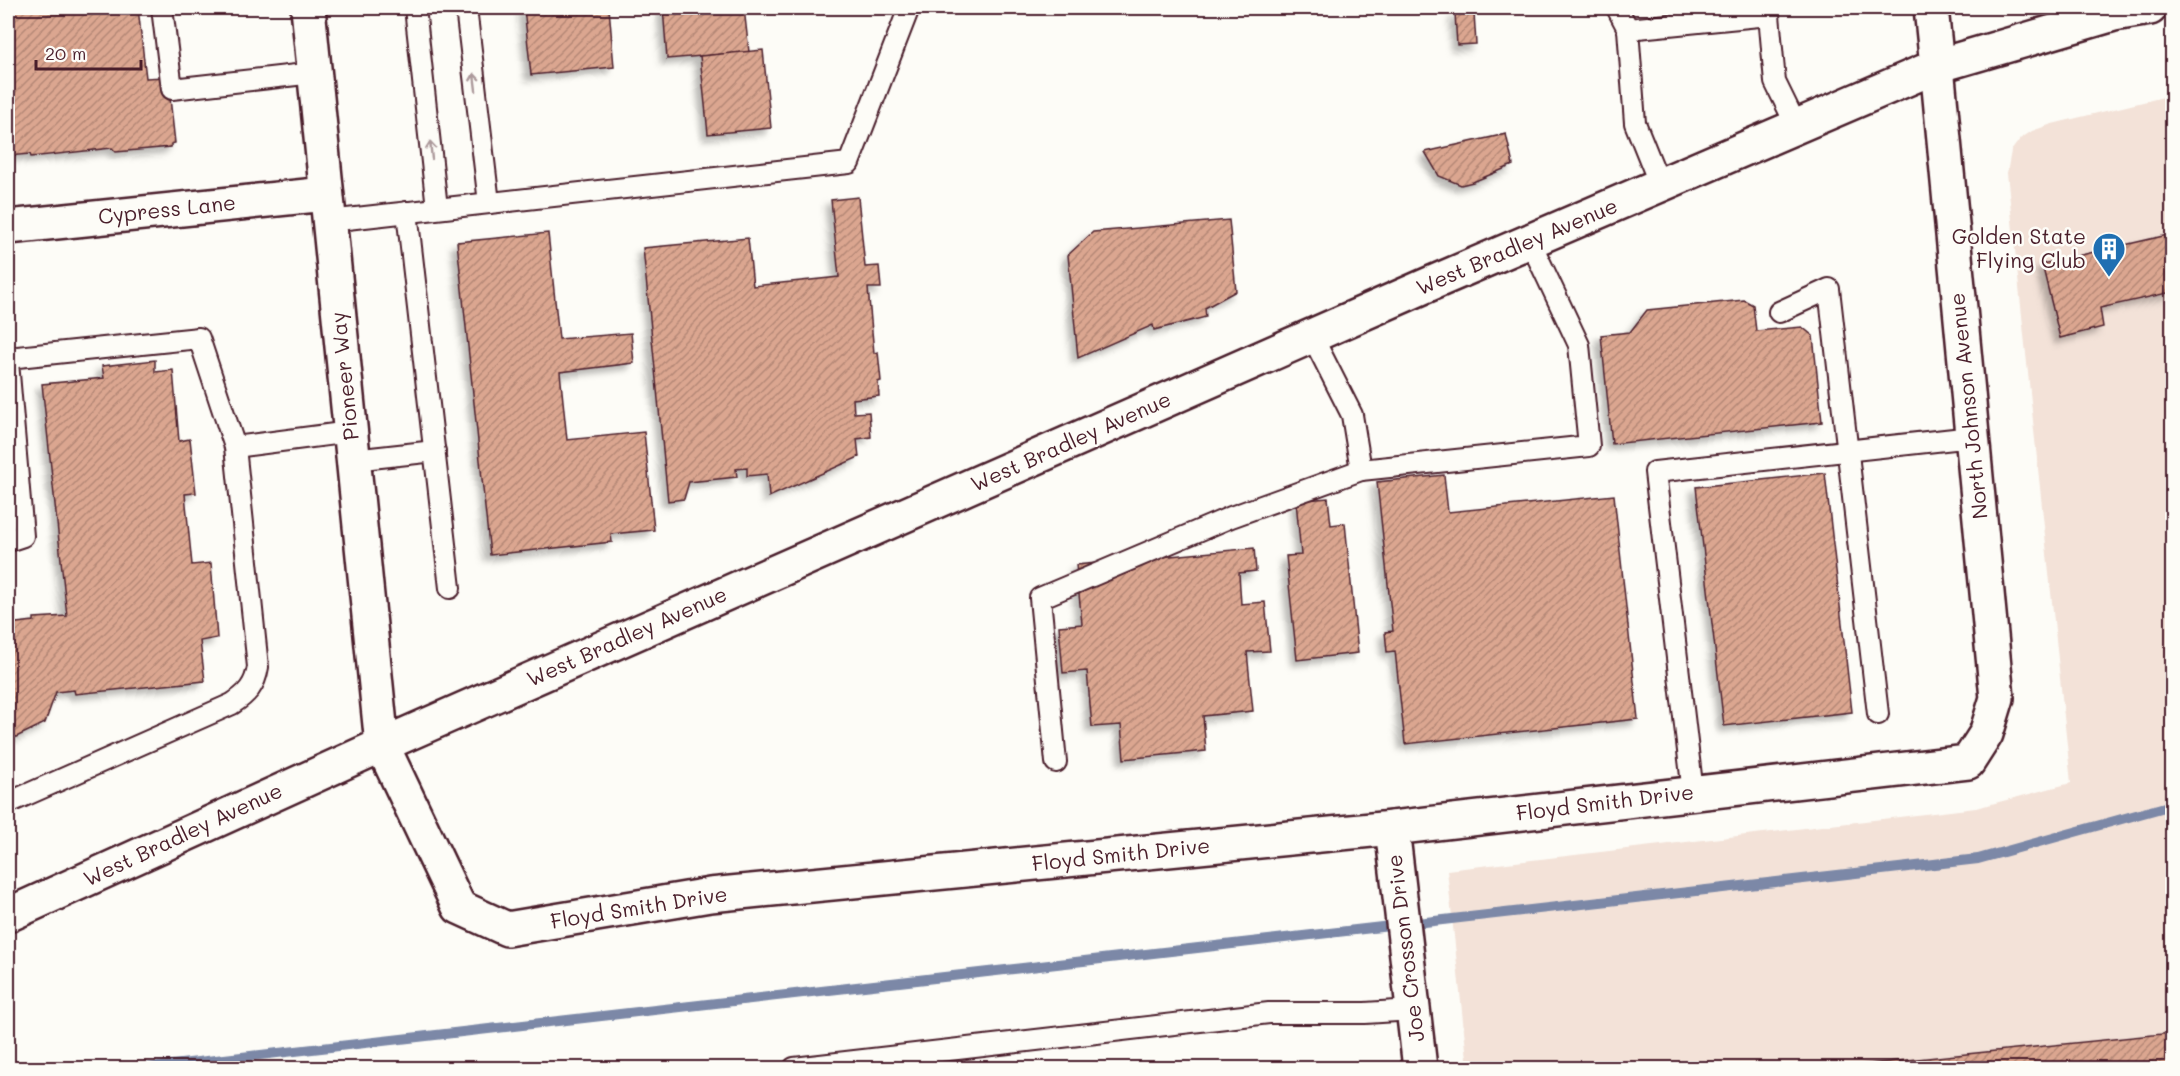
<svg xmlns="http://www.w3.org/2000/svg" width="2180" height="1076" font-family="Mali,sans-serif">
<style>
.built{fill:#f3e2d8}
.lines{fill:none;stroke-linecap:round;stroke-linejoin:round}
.stream{stroke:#7b88a7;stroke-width:10}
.building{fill:url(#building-hatch);stroke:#4a1f2b;stroke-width:1.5;filter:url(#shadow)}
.service-casing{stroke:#4a1f2b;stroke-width:24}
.minor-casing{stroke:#4a1f2b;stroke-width:38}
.secondary-casing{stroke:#4a1f2b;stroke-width:38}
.service{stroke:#fdfcf7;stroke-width:20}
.minor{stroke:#fdfcf7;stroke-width:33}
.secondary{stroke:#fdfcf7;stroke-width:33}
.oneway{stroke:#ac999b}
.labels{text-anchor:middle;stroke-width:5;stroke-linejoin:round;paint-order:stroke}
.street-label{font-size:21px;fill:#4a1f2b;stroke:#fdfcf7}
.poi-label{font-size:21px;fill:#4a1f2b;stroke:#fdfcf7;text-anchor:end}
</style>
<defs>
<pattern id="building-hatch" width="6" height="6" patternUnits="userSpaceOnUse" patternTransform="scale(1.5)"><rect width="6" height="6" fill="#dba690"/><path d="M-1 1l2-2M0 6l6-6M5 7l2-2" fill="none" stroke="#b48776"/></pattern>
<filter id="shadow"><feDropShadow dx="-5.5" dy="5.5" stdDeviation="3" flood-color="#0004"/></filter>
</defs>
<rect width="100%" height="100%" fill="#fdfcf7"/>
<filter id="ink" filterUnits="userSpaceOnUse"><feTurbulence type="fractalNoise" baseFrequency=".0167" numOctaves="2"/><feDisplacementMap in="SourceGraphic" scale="12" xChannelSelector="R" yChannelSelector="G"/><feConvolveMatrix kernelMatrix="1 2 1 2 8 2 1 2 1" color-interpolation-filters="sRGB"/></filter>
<g filter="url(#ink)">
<!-- built -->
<polygon class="built" points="2172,95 2172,1068 1468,1068 1447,870 1976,808 2071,783 2007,173 2011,151 2020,139 2032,131 2052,124"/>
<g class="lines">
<!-- stream -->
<polyline class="stream" points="146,1068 1978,859 2172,805"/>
</g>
<!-- building -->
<g class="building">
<polygon points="8,8 138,8 146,78 164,77 168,80 175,143 171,144 171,147 116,152 112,148 31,157 30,154 8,156"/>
<polygon points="524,8 609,8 614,67 531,75"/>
<polygon points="663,8 744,8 749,52 667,59"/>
<polygon points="1474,13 1476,44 1457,45 1455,14"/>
<polygon points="763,50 771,128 708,134 700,56"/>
<polygon points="1506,134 1513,165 1473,182 1461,185 1439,176 1425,152"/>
<polygon points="858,197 865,267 879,266 881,288 868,288 874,353 878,352 881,381 878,382 879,396 853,399 854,413 869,412 871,437 857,439 859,457 769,497 767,474 747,476 747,468 736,469 737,477 689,482 684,499 668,501 643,248 748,238 753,286 839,277 831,200"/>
<polygon points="1229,220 1236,291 1205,308 1206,317 1154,330 1153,325 1078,358 1068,255 1093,232"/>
<polygon points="548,233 559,339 631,333 634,363 560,372 567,440 644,432 654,530 611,534 612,542 490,555 457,242"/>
<polygon points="2172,234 2172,292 2100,308 2103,327 2060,338 2042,264"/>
<polygon points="1744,300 1753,305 1756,331 1802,327 1813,336 1822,422 1612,444 1601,335 1630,332 1647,310"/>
<polygon points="155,360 155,372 173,370 179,441 190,439 196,493 185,494 192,565 211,563 217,638 200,641 205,681 75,694 74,690 56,692 45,723 8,741 8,624 34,621 34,618 67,616 42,384 104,378 102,366"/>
<polygon points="1825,473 1852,712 1724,726 1696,487"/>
<polygon points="1444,475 1448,512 1614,495 1638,719 1405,744 1395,651 1387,652 1385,632 1393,631 1377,482"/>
<polygon points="1328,498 1331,525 1345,523 1358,653 1297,660 1286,556 1301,555 1296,501"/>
<polygon points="1254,548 1256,571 1239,573 1241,604 1265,602 1270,651 1247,652 1253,711 1203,716 1206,751 1124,759 1121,725 1092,727 1087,671 1063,673 1059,626 1082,624 1076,565"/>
<polygon points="2172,1033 2172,1068 1829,1068"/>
</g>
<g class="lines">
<!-- service casing -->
<g class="service-casing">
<g id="service">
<polyline points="162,8 172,89 314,73"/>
<polyline points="415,8 437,208"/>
<polyline points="466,8 489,203"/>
<polyline points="1617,8 1628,29"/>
<polyline points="1660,185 1635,123 1628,29 1769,15 1775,82 1797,127"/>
<polyline points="407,212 450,588"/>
<polyline points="329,221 849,163 909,8"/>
<polyline points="1779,312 1829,289 1878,714"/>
<polyline points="1312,336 1352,415 1361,470 1589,446 1579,345 1530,241"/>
<path d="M8,358L199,338L235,447L258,667C255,686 247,694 232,704L8,803"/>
<polyline points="8,362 23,536 8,541"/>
<polyline points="235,447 350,432"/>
<polyline points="353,460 435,451"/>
<polyline points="1056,762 1040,598 1231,517 1361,470"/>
<polyline points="1693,793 1655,472 1972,437"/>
<polyline points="794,1068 1269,1013 1365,1013 1413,1010"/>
</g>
</g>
<!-- minor casing -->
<g class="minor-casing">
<g id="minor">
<polyline points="8,227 326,194"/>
<polyline points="382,745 459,907 507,929 710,895 1392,828 1968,762 1986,734 1997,698 1937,66"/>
<polyline points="1392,828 1420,1068"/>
</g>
</g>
<!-- secondary casing -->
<g class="secondary-casing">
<g id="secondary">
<polyline points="308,8 382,745"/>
<polyline points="1931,8 1937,66"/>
<polyline points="8,915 382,745 1432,283 1937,66 2114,14 2150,8"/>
</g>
</g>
<!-- service -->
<use href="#service" class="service"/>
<!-- minor -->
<use href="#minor" class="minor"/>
<!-- secondary -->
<use href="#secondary" class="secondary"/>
</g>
<!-- one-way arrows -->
<defs><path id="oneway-shaft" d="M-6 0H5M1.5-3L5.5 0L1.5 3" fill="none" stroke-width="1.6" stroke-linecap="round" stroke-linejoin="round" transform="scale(1.5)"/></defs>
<g class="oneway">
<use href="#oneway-shaft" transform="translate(475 82) rotate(-97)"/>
<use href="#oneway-shaft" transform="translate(431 150) rotate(-96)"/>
</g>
</g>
<!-- icons -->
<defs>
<g id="building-pin" transform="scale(1.725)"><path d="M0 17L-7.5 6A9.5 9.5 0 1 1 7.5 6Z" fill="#1f6fb2" stroke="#fdfcf7"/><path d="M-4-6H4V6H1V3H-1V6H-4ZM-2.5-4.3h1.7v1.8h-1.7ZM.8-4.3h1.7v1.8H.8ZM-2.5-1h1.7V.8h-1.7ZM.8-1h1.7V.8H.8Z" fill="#fff"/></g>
</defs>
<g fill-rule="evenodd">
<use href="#building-pin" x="2109" y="249"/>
</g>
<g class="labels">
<!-- street labels -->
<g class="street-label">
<text transform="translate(167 210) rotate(-6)" y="7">Cypress Lane</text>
<text transform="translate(1517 247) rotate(-23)" y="7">West Bradley Avenue</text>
<text transform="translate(345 376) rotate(-96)" y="7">Pioneer Way</text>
<text transform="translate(1969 406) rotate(-96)" y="7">North Johnson Avenue</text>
<text transform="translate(1071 442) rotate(-24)" y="7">West Bradley Avenue</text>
<text transform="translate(627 637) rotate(-24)" y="7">West Bradley Avenue</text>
<text transform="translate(1605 803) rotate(-7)" y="7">Floyd Smith Drive</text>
<text transform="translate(183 835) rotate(-25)" y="7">West Bradley Avenue</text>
<text transform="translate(1121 855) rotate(-6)" y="7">Floyd Smith Drive</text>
<text transform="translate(639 908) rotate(-9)" y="7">Floyd Smith Drive</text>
<text transform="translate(1406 948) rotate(-97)" y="7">Joe Crosson Drive</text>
</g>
<!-- poi labels -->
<g class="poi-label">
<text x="2086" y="244">Golden State<tspan x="2086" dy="24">Flying Club</tspan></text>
</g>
</g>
<!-- margin -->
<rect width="2180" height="1076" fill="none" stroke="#fdfcf7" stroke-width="30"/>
<rect x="15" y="15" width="2150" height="1046" fill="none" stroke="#4a1f2b" stroke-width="2" filter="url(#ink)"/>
<!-- scale -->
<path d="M36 60v9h105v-9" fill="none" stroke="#4a1f2b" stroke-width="3"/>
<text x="45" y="60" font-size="18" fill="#4a1f2b" stroke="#fdfcf7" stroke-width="4.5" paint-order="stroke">20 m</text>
</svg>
